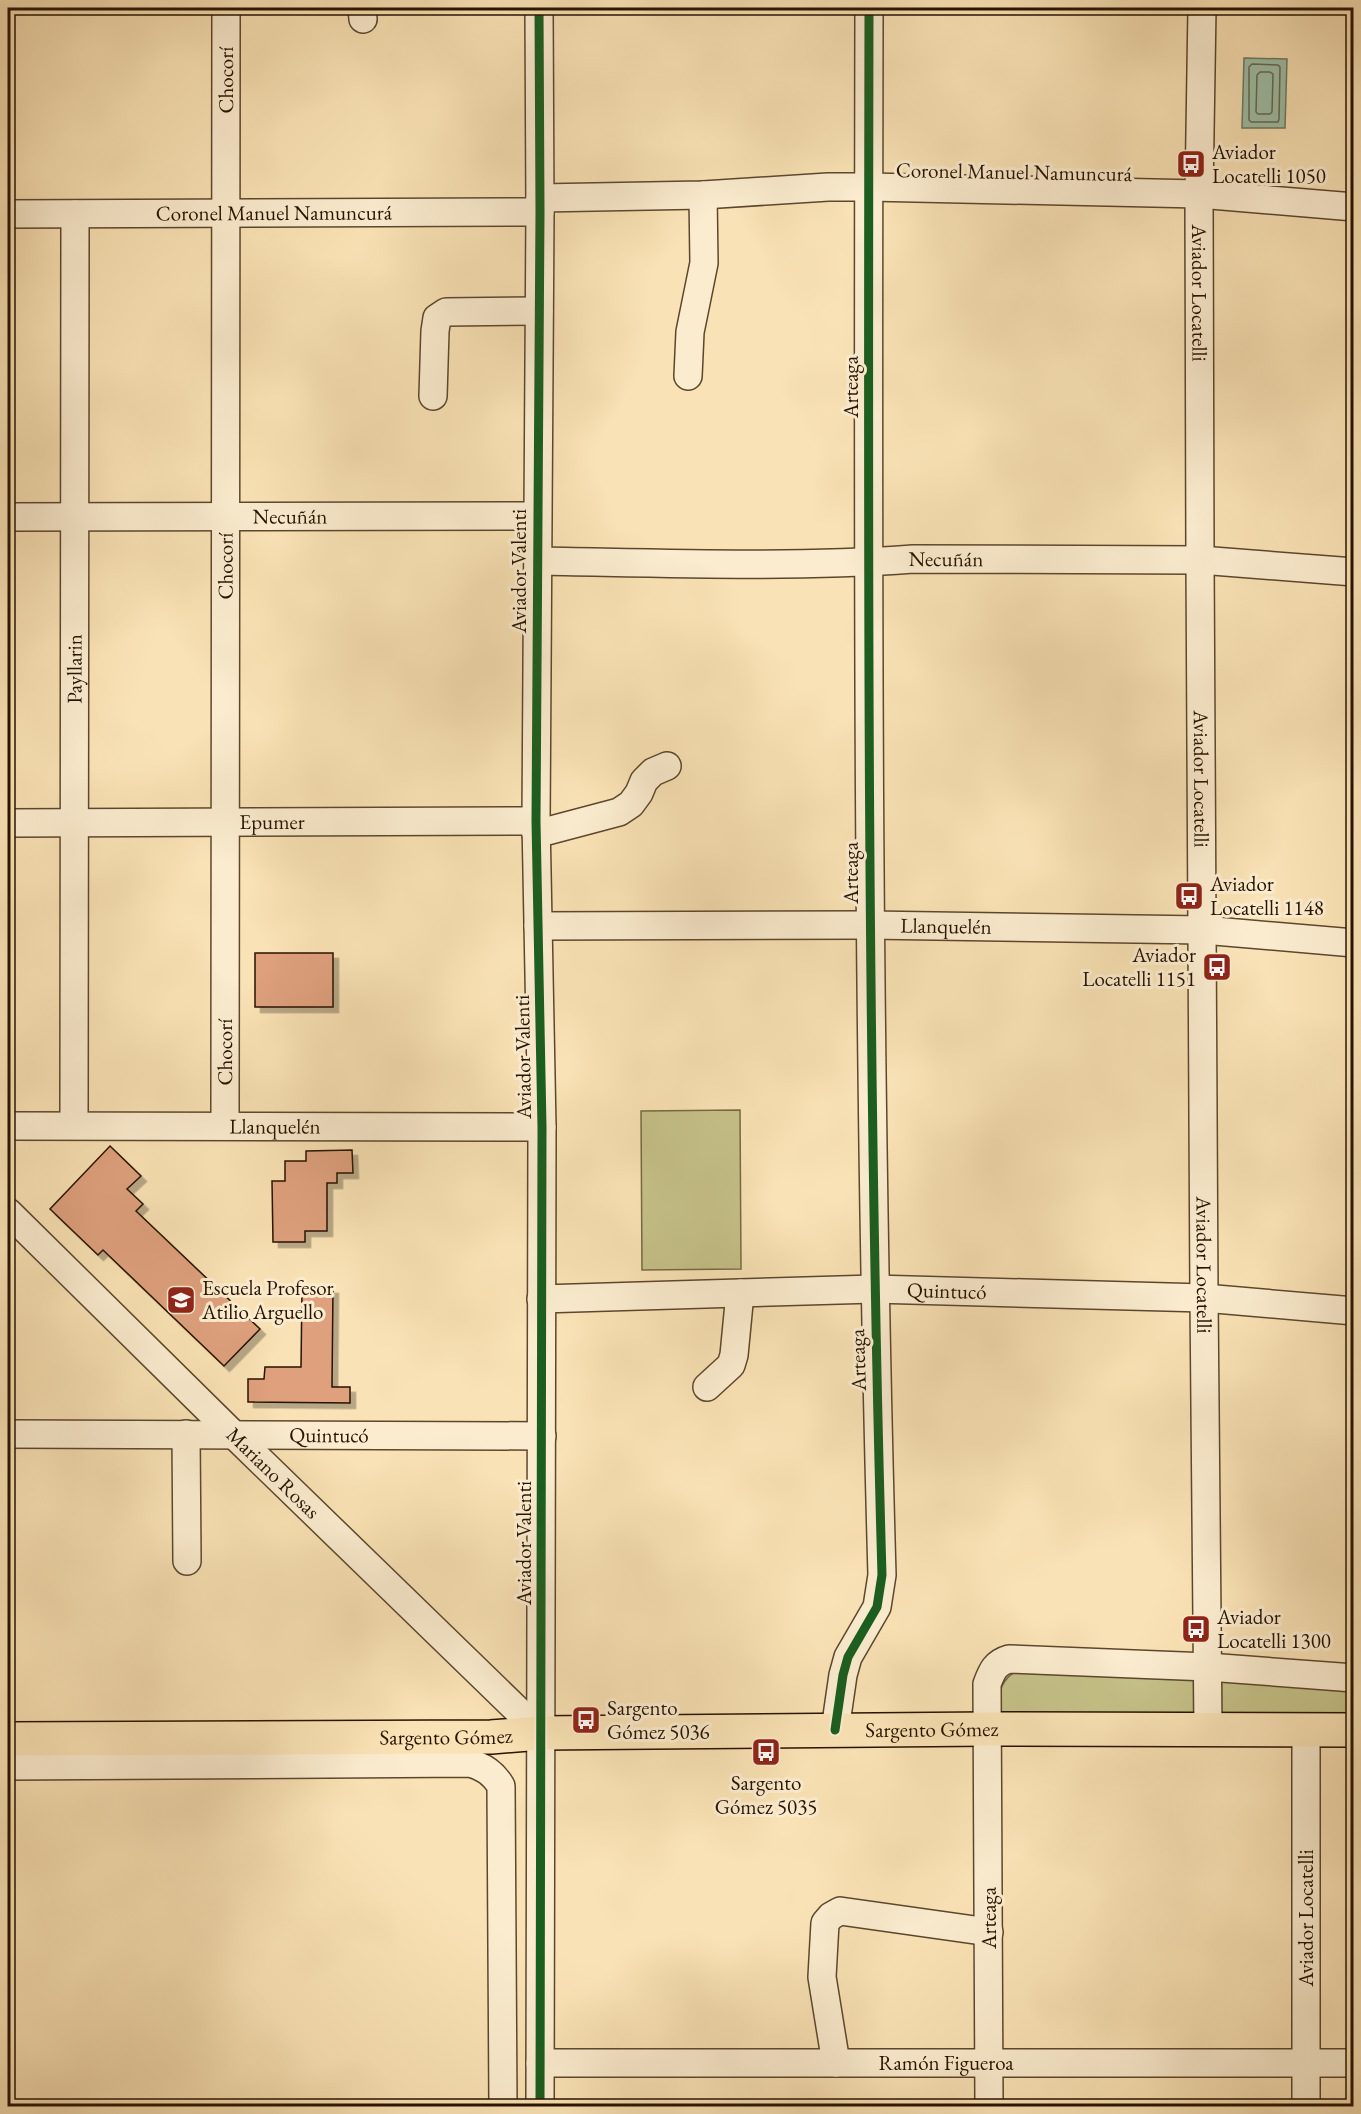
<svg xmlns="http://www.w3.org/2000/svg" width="1361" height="2114" font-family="'EB Garamond',serif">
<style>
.green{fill:#c5c188;stroke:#766a44;stroke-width:1.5}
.water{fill:#9fbfa8;stroke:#6f7a65;stroke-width:1.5}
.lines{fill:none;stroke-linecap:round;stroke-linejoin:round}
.shore{stroke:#636954;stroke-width:1.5}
.building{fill:#dea07d;stroke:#271300;stroke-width:1.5;filter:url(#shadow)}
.minor-casing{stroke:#5c472d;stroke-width:30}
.major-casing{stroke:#271300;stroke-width:36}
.minor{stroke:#fbeccf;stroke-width:27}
.major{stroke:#f9e2b5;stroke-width:33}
.cycleway-casing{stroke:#fbeccf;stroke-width:13}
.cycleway{stroke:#1b5e20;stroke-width:9}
.labels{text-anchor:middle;stroke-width:6;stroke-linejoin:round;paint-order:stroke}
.street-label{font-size:21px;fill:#271300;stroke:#fbeccf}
.poi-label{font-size:21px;fill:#271300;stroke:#fbeccf;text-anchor:start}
</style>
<defs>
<filter id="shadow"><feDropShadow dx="5.5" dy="5.5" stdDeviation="0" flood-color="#0004"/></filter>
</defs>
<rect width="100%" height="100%" fill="#f9e2b5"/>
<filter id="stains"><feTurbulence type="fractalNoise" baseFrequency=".00333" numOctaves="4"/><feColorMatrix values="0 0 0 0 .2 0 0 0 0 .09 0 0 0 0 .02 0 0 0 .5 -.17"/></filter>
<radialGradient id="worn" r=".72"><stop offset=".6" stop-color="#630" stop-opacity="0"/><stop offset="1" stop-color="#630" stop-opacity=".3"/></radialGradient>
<!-- green -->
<g class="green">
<polygon points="740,1110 741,1269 642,1270 641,1111"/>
<path d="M1017,1671L1200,1674L1195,1718L995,1715C999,1696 999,1680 1017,1671Z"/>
<polygon points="1218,1678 1353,1688 1353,1722 1222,1721"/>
</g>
<!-- water -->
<polygon class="water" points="1244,58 1287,59 1285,128 1242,128"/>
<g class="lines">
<!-- shore -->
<g class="shore">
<polygon points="1252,64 1278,65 1280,67 1279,119 1278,122 1251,122 1249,120 1249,67"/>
<polygon points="1260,72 1270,72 1273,74 1272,112 1270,114 1258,114 1256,112 1257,75"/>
</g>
</g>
<!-- building -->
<g class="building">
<rect x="255" y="953" width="78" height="54"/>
<polygon points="110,1146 141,1176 127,1189 143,1204 136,1211 260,1329 224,1366 103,1250 98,1255 50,1209"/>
<polygon points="352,1150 353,1173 337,1173 337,1183 327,1183 327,1231 305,1231 305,1242 273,1242 272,1181 285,1181 285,1161 306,1161 306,1151"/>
<polygon points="302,1288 333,1288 332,1387 350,1387 350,1403 248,1402 248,1379 264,1379 265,1367 301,1367"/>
</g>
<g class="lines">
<!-- minor casing -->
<g class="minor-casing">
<g id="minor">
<polyline points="362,8 363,19"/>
<polyline points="539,8 540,212 536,821 542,1127 540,2106"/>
<path id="s1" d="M1202,8L1199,194L1200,560L1204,1298L1208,1729"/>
<polyline points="540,198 703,195 828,187 869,187 1199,194 1354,207"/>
<path id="s2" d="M8,214L540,212"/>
<polyline points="688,376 690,332 704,263 703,195"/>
<polyline points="433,396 435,331 437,318 446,312 539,311"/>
<path id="s3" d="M8,517L537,516"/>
<path id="s4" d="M538,561C663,563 789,568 913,559L1200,560L1354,572"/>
<path id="s5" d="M8,823L536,821"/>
<polyline points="536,834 619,812 631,804 639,793 644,781 653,772 667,766"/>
<path id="s6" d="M538,926L869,925L1203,930L1354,943"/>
<path id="s7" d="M74,1125L75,214"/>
<path id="s8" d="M8,1126L542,1127"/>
<path id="s9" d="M225,1126L226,8"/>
<path id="s10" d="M8,1212L233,1434L541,1733"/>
<path id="s11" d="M541,1299L874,1289L1204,1298L1354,1311"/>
<polyline points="707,1387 731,1365 734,1355 740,1293"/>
<path id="s12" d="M8,1434L542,1436"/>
<polyline points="186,1434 187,1561"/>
<polyline points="1306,1729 1306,2106"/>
<path d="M835,1730L843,1675L848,1657L877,1607L882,1575C867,1052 868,530 869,8"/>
<path d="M8,1766L470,1763C484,1767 493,1773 501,1786L503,2106"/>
<path id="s13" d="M540,2063H1354"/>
<polyline points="836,2063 822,1977 825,1923 831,1916 840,1911 989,1932"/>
<path d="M989,2106L987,1684C992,1671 995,1663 1009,1659L1208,1667L1354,1678"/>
</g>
</g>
<!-- major casing -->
<g class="major-casing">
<g id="major">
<path id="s14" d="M8,1739L491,1737L541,1733L989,1729L1354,1730"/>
</g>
</g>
<!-- minor -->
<use href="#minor" class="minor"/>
<!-- major -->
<use href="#major" class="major"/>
<!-- cycleway casing -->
<g class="cycleway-casing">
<g id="cycleway">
<polyline points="539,8 540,212 536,821 542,1127 540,2106"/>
<path d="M835,1730L843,1675L848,1657L877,1607L882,1575C867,1052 868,530 869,8"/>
</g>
</g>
<!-- cycleway -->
<use href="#cycleway" class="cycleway"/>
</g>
<!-- icons -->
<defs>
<g id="bus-square" transform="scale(1.5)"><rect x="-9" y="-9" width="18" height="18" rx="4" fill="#8f2418" stroke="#fbeccf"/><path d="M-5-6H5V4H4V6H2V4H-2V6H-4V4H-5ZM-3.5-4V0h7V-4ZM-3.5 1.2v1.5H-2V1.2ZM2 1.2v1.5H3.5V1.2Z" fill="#fff"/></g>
<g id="school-square" transform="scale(1.5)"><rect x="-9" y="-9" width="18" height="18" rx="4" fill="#8f2418" stroke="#fbeccf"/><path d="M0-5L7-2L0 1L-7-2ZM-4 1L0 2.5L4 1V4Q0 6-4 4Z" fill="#fff"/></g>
</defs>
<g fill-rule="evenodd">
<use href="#bus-square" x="1191" y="164"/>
<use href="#bus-square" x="1189" y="896"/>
<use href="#bus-square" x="1217" y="967"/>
<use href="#school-square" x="181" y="1300"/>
<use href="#bus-square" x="1196" y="1629"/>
<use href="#bus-square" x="586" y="1720"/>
<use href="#bus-square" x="766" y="1752"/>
</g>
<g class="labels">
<!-- street labels -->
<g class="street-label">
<text dy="7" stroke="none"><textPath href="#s9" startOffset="1046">Chocorí</textPath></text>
<text transform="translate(1014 172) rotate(1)" y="7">Coronel Manuel Namuncurá</text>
<text dy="7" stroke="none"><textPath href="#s2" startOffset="266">Coronel Manuel Namuncurá</textPath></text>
<text dy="7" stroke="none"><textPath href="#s1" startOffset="285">Aviador Locatelli</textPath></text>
<text transform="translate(851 387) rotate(-90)" y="7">Arteaga</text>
<text dy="7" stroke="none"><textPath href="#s3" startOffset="282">Necuñán</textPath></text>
<text dy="7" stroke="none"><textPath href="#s4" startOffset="408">Necuñán</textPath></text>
<text dy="7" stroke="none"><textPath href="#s9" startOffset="560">Chocorí</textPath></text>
<text transform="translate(519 571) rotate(-90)" y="7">Aviador Valenti</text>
<text dy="7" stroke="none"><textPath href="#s7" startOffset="456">Payllarin</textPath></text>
<text dy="7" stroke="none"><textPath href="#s1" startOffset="771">Aviador Locatelli</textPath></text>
<text dy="7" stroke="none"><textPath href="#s5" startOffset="264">Epumer</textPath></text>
<text transform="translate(851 873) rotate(-90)" y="7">Arteaga</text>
<text dy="7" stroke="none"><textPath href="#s6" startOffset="408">Llanquelén</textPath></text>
<text dy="7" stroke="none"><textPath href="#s9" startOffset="74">Chocorí</textPath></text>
<text transform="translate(523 1057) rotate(-91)" y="7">Aviador Valenti</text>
<text dy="7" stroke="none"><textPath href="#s8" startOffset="267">Llanquelén</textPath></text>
<text dy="7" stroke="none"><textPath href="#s1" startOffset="1257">Aviador Locatelli</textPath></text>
<text dy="7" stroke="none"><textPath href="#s11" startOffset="406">Quintucó</textPath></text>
<text transform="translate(858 1360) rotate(-92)" y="7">Arteaga</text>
<text dy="7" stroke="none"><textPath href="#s12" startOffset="321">Quintucó</textPath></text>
<text dy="7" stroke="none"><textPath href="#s10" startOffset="372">Mariano Rosas</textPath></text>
<text transform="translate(524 1543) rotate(-90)" y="7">Aviador Valenti</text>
<text dy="7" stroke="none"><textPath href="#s14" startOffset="924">Sargento Gómez</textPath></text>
<text dy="7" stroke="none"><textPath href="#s14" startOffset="438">Sargento Gómez</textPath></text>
<text transform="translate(989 1918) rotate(-90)" y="7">Arteaga</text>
<text transform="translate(1306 1918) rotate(-90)" y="7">Aviador Locatelli</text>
<text dy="7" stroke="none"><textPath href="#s13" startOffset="406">Ramón Figueroa</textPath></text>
</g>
<!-- poi labels -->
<g class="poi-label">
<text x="1212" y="159">Aviador<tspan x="1212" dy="24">Locatelli 1050</tspan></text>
<text x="1210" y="891">Aviador<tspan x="1210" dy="24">Locatelli 1148</tspan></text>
<text x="1196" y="962" text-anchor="end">Aviador<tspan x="1196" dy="24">Locatelli 1151</tspan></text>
<text x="202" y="1295">Escuela Profesor<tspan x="202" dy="24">Atilio Arguello</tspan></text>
<text x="1217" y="1624">Aviador<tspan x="1217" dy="24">Locatelli 1300</tspan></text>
<text x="607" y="1715">Sargento<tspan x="607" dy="24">Gómez 5036</tspan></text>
<text x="766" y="1790" text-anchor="middle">Sargento<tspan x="766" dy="24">Gómez 5035</tspan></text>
</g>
</g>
<!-- margin -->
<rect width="1361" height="2114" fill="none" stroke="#f9e2b5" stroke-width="30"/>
<rect x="9" y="9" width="1343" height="2096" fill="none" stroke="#271300" stroke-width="3"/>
<rect x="15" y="15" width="1331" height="2084" fill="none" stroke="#271300" stroke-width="1.5"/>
<rect width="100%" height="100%" filter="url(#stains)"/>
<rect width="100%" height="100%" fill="url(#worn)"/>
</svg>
